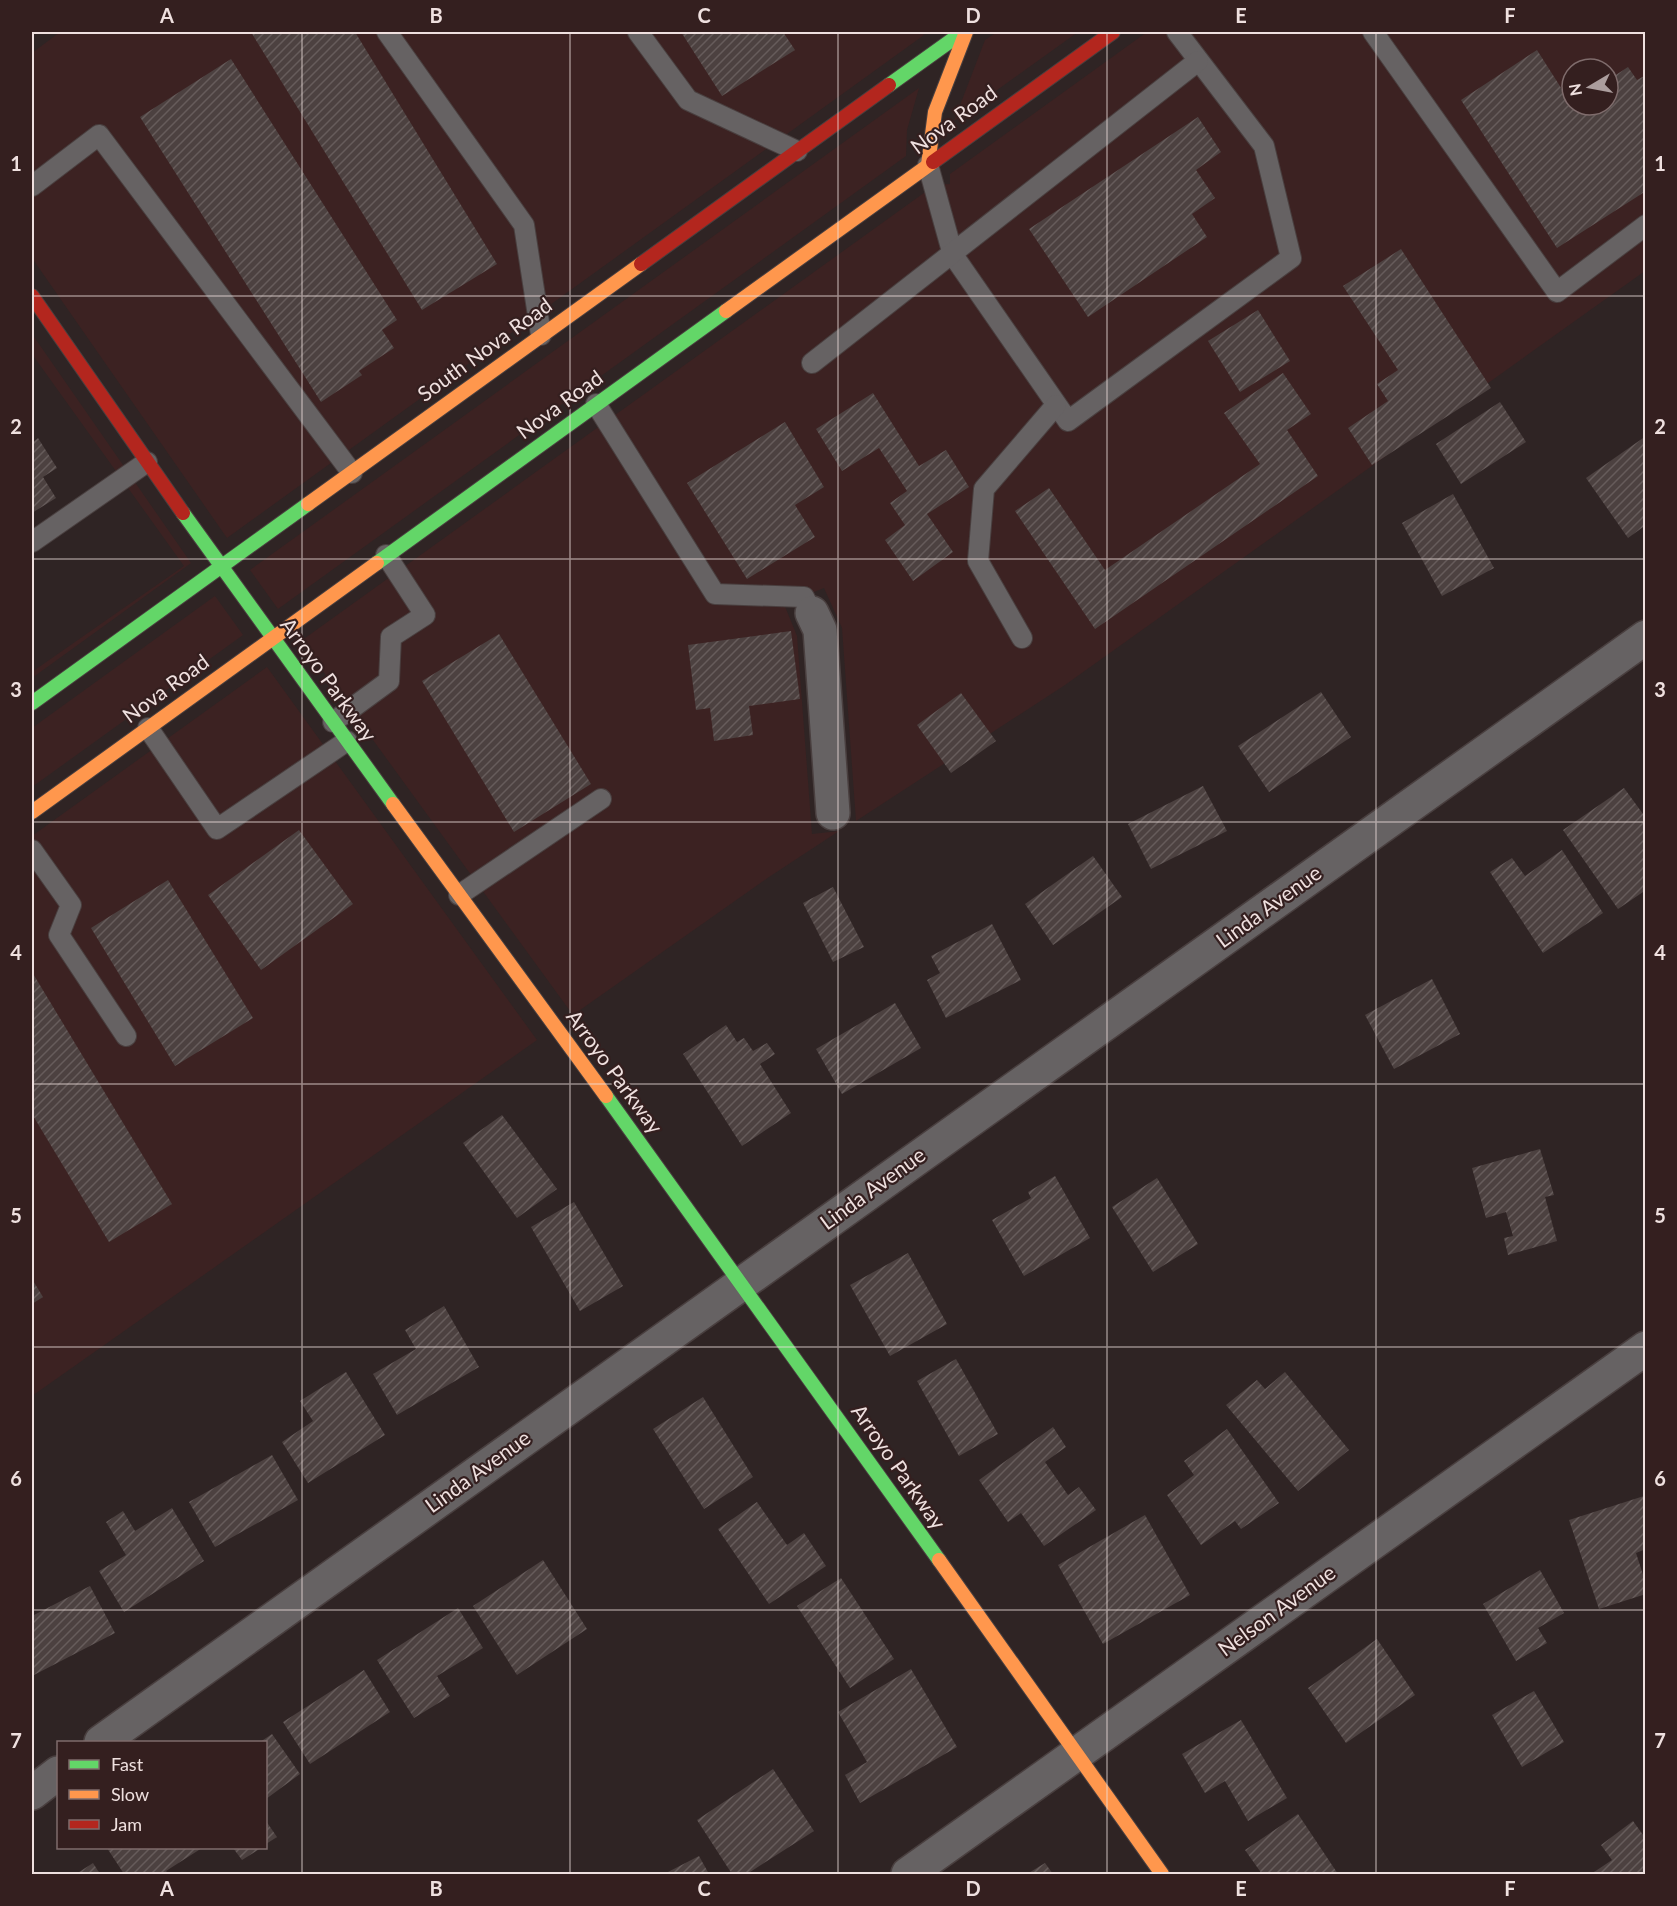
<svg xmlns="http://www.w3.org/2000/svg" width="1677" height="1906" font-family="Lato,sans-serif">
<style>
.built{fill:#3c2222;fill-rule:evenodd}
.building{fill:url(#building-hatch)}
.lines{fill:none;stroke-linecap:round;stroke-linejoin:round}
.lane-casing{stroke:#493f3f;stroke-width:22}
.street-casing{stroke:#493f3f;stroke-width:36}
.fast-casing{stroke:#493f3f;stroke-width:16}
.slow-casing{stroke:#493f3f;stroke-width:16}
.jam-casing{stroke:#493f3f;stroke-width:16}
.lane{stroke:#666263;stroke-width:20}
.street{stroke:#666263;stroke-width:33}
.fast{stroke:#63d668;stroke-width:14}
.slow{stroke:#ff974d;stroke-width:14}
.jam{stroke:#b3261e;stroke-width:14}
.grid{fill:none;stroke:#efe0df;stroke-width:1.5;stroke-opacity:0.55}
.labels{text-anchor:middle;stroke-width:4.5;stroke-linejoin:round;paint-order:stroke}
.street-label{font-size:21px;fill:#efe0df;stroke:#341f1f}
.neatline{fill:none;stroke:#efe0df;stroke-width:2}
.grid-label{font-size:20px;text-anchor:middle;font-weight:bold;fill:#efe0df}
</style>
<defs>
<pattern id="building-hatch" width="6" height="6" patternUnits="userSpaceOnUse" patternTransform="scale(1.5)"><rect width="6" height="6" fill="#4c4140"/><path d="M-1 1l2-2M0 6l6-6M5 7l2-2" fill="none" stroke="#665c5b"/></pattern>
</defs>
<rect width="100%" height="100%" fill="#2f2424"/>
<!-- built -->
<g class="built">
<polygon points="60,32 921,32 924,35 227,538 32,258 32,53"/>
<polygon points="997,32 1078,32 954,121 985,40"/>
<path d="M1147,32H1645V271L1065,685L856,821L842,628L824,588L784,604L797,636L812,834L839,831L769,877L573,1015L301,641L935,185L950,184V174ZM1572,69H1608V105H1572Z"/>
<polygon points="919,88 907,130 906,156 278,609 250,570"/>
<polygon points="32,334 191,563 32,678 32,672 184,566 32,354"/>
<polygon points="215,596 243,635 32,787 32,728"/>
<polygon points="267,667 537,1040 32,1396 32,836"/>
</g>
<!-- building -->
<g class="building">
<polygon points="251,32 355,32 497,264 422,310"/>
<polygon points="681,32 783,32 795,50 722,96"/>
<polygon points="1537,50 1572,105 1608,105 1608,80 1628,67 1637,80 1646,75 1646,191 1557,248 1461,100"/>
<polygon points="231,59 397,320 382,330 394,348 359,371 362,375 321,402 140,117"/>
<polygon points="1198,117 1221,152 1196,170 1215,198 1192,214 1207,237 1088,317 1029,229"/>
<polygon points="1401,249 1491,388 1372,465 1348,428 1388,401 1377,384 1398,370 1343,286"/>
<polygon points="1258,310 1290,361 1240,392 1208,341"/>
<polygon points="1283,373 1311,414 1287,430 1318,476 1095,629 1015,511 1049,488 1105,570 1260,464 1224,413"/>
<polygon points="873,393 919,466 946,450 969,487 927,514 953,552 913,581 885,540 905,525 890,503 907,491 879,448 842,471 816,429"/>
<polygon points="1500,402 1526,442 1461,484 1436,444"/>
<polygon points="785,422 824,487 795,505 815,537 747,579 687,483"/>
<polygon points="1646,436 1646,525 1628,538 1586,478"/>
<polygon points="38,438 57,468 43,477 56,498 32,513 32,443"/>
<polygon points="1453,494 1494,568 1442,596 1402,523"/>
<polygon points="791,631 800,699 749,706 753,735 714,741 710,708 696,710 688,645"/>
<polygon points="499,634 591,784 514,832 422,681"/>
<polygon points="1321,692 1351,737 1269,792 1238,746"/>
<polygon points="961,693 996,741 951,773 917,725"/>
<polygon points="1203,786 1227,831 1151,869 1128,824"/>
<polygon points="1624,788 1646,818 1646,890 1618,909 1563,830"/>
<polygon points="299,830 353,904 261,970 208,895"/>
<polygon points="1562,850 1603,913 1543,953 1490,872 1512,858 1525,876"/>
<polygon points="1093,856 1122,897 1053,945 1025,904"/>
<polygon points="168,880 253,1018 175,1066 91,928"/>
<polygon points="833,887 864,947 833,962 803,903"/>
<polygon points="992,924 1021,980 946,1018 927,980 940,973 931,956"/>
<polygon points="32,972 172,1204 109,1242 32,1114"/>
<polygon points="1432,979 1460,1034 1394,1069 1365,1015"/>
<polygon points="895,1003 921,1048 842,1094 816,1049"/>
<polygon points="726,1025 737,1042 744,1038 753,1051 767,1043 775,1054 760,1064 791,1113 742,1146 683,1054"/>
<polygon points="502,1115 557,1189 517,1218 463,1143"/>
<polygon points="1540,1149 1554,1195 1545,1197 1557,1241 1508,1255 1504,1238 1513,1236 1506,1212 1486,1218 1472,1168"/>
<polygon points="1055,1176 1090,1238 1024,1276 992,1220 1031,1198 1028,1192"/>
<polygon points="1157,1178 1198,1244 1153,1272 1112,1207"/>
<polygon points="574,1202 623,1286 580,1311 531,1227"/>
<polygon points="908,1253 947,1324 890,1356 850,1285"/>
<polygon points="32,1279 43,1297 32,1304"/>
<polygon points="444,1306 479,1367 397,1415 373,1374 416,1349 405,1330"/>
<polygon points="956,1359 998,1434 959,1456 917,1381"/>
<polygon points="346,1372 385,1435 308,1483 282,1442 313,1421 300,1401"/>
<polygon points="1285,1372 1349,1450 1298,1491 1226,1405 1257,1380 1265,1389"/>
<polygon points="703,1397 753,1477 704,1509 653,1429"/>
<polygon points="1053,1427 1066,1447 1045,1462 1068,1495 1079,1487 1096,1510 1044,1546 1021,1513 1008,1522 979,1480"/>
<polygon points="1227,1429 1279,1503 1241,1529 1235,1521 1201,1545 1167,1495 1194,1475 1184,1461"/>
<polygon points="272,1455 298,1500 215,1547 189,1502"/>
<polygon points="1644,1496 1646,1549 1636,1553 1646,1584 1646,1594 1599,1609 1569,1520"/>
<polygon points="757,1502 787,1545 804,1533 826,1566 769,1604 718,1529"/>
<polygon points="172,1508 204,1561 124,1612 99,1571 126,1555 106,1522 123,1511 135,1531"/>
<polygon points="1145,1515 1190,1595 1103,1644 1058,1565"/>
<polygon points="543,1560 587,1629 517,1675 473,1606"/>
<polygon points="1540,1570 1564,1613 1538,1628 1547,1643 1516,1661 1483,1604"/>
<polygon points="841,1578 894,1659 850,1688 797,1606"/>
<polygon points="90,1586 115,1633 32,1676 32,1616"/>
<polygon points="458,1608 483,1648 437,1676 450,1696 414,1718 377,1660"/>
<polygon points="1377,1639 1415,1695 1346,1743 1308,1688"/>
<polygon points="911,1669 957,1747 860,1803 845,1775 867,1762 838,1712"/>
<polygon points="364,1670 390,1712 310,1764 283,1722"/>
<polygon points="1534,1691 1564,1742 1522,1767 1492,1715"/>
<polygon points="1241,1720 1287,1798 1248,1821 1225,1781 1205,1793 1182,1754"/>
<polygon points="272,1734 300,1774 266,1799 266,1742 260,1742"/>
<polygon points="773,1769 814,1831 747,1874 732,1874 697,1820"/>
<polygon points="1298,1814 1338,1874 1262,1874 1245,1850"/>
<polygon points="266,1821 277,1837 266,1844"/>
<polygon points="1633,1821 1646,1839 1646,1874 1591,1874 1612,1860 1601,1845"/>
<polygon points="107,1848 202,1848 166,1871 169,1874 124,1874"/>
<polygon points="233,1848 261,1848 242,1860"/>
<polygon points="699,1856 709,1874 664,1874"/>
<polygon points="93,1863 100,1874 76,1874"/>
<polygon points="1045,1863 1053,1874 1027,1874"/>
</g>
<g class="lines">
<!-- lane casing -->
<g class="lane-casing">
<g id="lane">
<polyline points="387,32 524,225 541,335"/>
<polyline points="638,32 688,100 797,151"/>
<polyline points="1373,32 1557,292 1646,225"/>
<polyline points="928,165 953,255 1068,421 1291,258 1264,146 1177,32"/>
<polyline points="32,186 99,135 352,473"/>
<polyline points="812,363 1198,61"/>
<polyline points="596,404 715,594 804,597 812,613"/>
<polyline points="32,542 147,462"/>
<polyline points="1022,638 978,561 984,489 1056,405"/>
<polyline points="333,722 389,681 391,637 425,615 386,555"/>
<polyline points="148,728 217,829 347,741"/>
<polyline points="32,850 71,905 59,935 126,1036"/>
<polyline points="459,895 601,799"/>
</g>
</g>
<!-- street casing -->
<g class="street-casing">
<g id="street">
<polyline points="812,613 820,630 833,813"/>
<polyline points="101,1742 1646,637"/>
<polyline points="32,1793 58,1773"/>
<polyline points="908,1874 1646,1348"/>
</g>
</g>
<!-- fast casing -->
<g class="fast-casing">
<g id="fast">
<polyline points="889,85 963,32"/>
<polyline points="183,513 393,804"/>
<polyline points="377,563 726,311"/>
<polyline points="32,703 308,504"/>
<polyline points="606,1096 939,1560"/>
</g>
</g>
<!-- slow casing -->
<g class="slow-casing">
<g id="slow">
<polyline points="928,165 935,112 966,32"/>
<polyline points="726,311 933,162"/>
<polyline points="308,504 641,264"/>
<polyline points="393,804 606,1096"/>
<polyline points="32,812 377,563"/>
<polyline points="939,1560 1162,1874"/>
</g>
</g>
<!-- jam casing -->
<g class="jam-casing">
<g id="jam">
<polyline points="933,162 1113,32"/>
<polyline points="641,264 889,85"/>
<polyline points="32,296 183,513"/>
</g>
</g>
<!-- lane -->
<use href="#lane" class="lane"/>
<!-- street -->
<use href="#street" class="street"/>
<!-- fast -->
<use href="#fast" class="fast"/>
<!-- slow -->
<use href="#slow" class="slow"/>
<!-- jam -->
<use href="#jam" class="jam"/>
</g>
<!-- grid -->
<path class="grid" d="M302,32V1874M570,32V1874M838,32V1874M1107,32V1874M1376,32V1874M32,296H1646M32,559H1646M32,822H1646M32,1084H1646M32,1347H1646M32,1610H1646"/>
<g class="labels">
<!-- street labels -->
<g class="street-label">
<text transform="translate(954 120) rotate(-36)" y="7">Nova Road</text>
<text transform="translate(485 350) rotate(-36)" y="7">South Nova Road</text>
<text transform="translate(560 405) rotate(-36)" y="7">Nova Road</text>
<text transform="translate(328 680) rotate(54)" y="7">Arroyo Parkway</text>
<text transform="translate(166 689) rotate(-36)" y="7">Nova Road</text>
<text transform="translate(1269 907) rotate(-36)" y="7">Linda Avenue</text>
<text transform="translate(614 1072) rotate(54)" y="7">Arroyo Parkway</text>
<text transform="translate(873 1189) rotate(-36)" y="7">Linda Avenue</text>
<text transform="translate(898 1467) rotate(55)" y="7">Arroyo Parkway</text>
<text transform="translate(478 1472) rotate(-36)" y="7">Linda Avenue</text>
<text transform="translate(1277 1611) rotate(-36)" y="7">Nelson Avenue</text>
</g>
</g>
<!-- border -->
<rect width="1677" height="1906" fill="none" stroke="#341f1f" stroke-width="66"/>
<!-- legend -->
<rect x="57" y="1741" width="210" height="108" fill="#341f1f" stroke="#7f6c6c" stroke-width="1.5"/>
<rect x="69" y="1760" width="30" height="9" fill="#63d668" stroke="#7f6c6c" stroke-width="1.5"/>
<text x="111" y="1771" font-size="18" fill="#efe0df">Fast</text>
<rect x="69" y="1790" width="30" height="9" fill="#ff974d" stroke="#7f6c6c" stroke-width="1.5"/>
<text x="111" y="1801" font-size="18" fill="#efe0df">Slow</text>
<rect x="69" y="1820" width="30" height="9" fill="#b3261e" stroke="#7f6c6c" stroke-width="1.5"/>
<text x="111" y="1831" font-size="18" fill="#efe0df">Jam</text>
<!-- north arrow -->
<g transform="translate(1590 87) rotate(260)"><circle r="28" fill="#341f1f" stroke="#7f6c6c" stroke-width="1.5"/>
<path d="M0-4.5L10 22L0 15L-10 22Z" fill="#ac9e9e"/>
<text y="-9" font-size="16" font-weight="bold" text-anchor="middle" fill="#efe0df">N</text>
</g>
<rect x="33" y="33" width="1611" height="1840" class="neatline"/>
<g class="grid-label">
<text x="167" y="23">A</text>
<text x="436" y="23">B</text>
<text x="704" y="23">C</text>
<text x="973" y="23">D</text>
<text x="1241" y="23">E</text>
<text x="1510" y="23">F</text>
<text x="16" y="171">1</text>
<text x="1660" y="171">1</text>
<text x="16" y="434">2</text>
<text x="1660" y="434">2</text>
<text x="16" y="697">3</text>
<text x="1660" y="697">3</text>
<text x="16" y="960">4</text>
<text x="1660" y="960">4</text>
<text x="16" y="1223">5</text>
<text x="1660" y="1223">5</text>
<text x="16" y="1486">6</text>
<text x="1660" y="1486">6</text>
<text x="16" y="1748">7</text>
<text x="1660" y="1748">7</text>
<text x="167" y="1896">A</text>
<text x="436" y="1896">B</text>
<text x="704" y="1896">C</text>
<text x="973" y="1896">D</text>
<text x="1241" y="1896">E</text>
<text x="1510" y="1896">F</text>
</g>
</svg>
